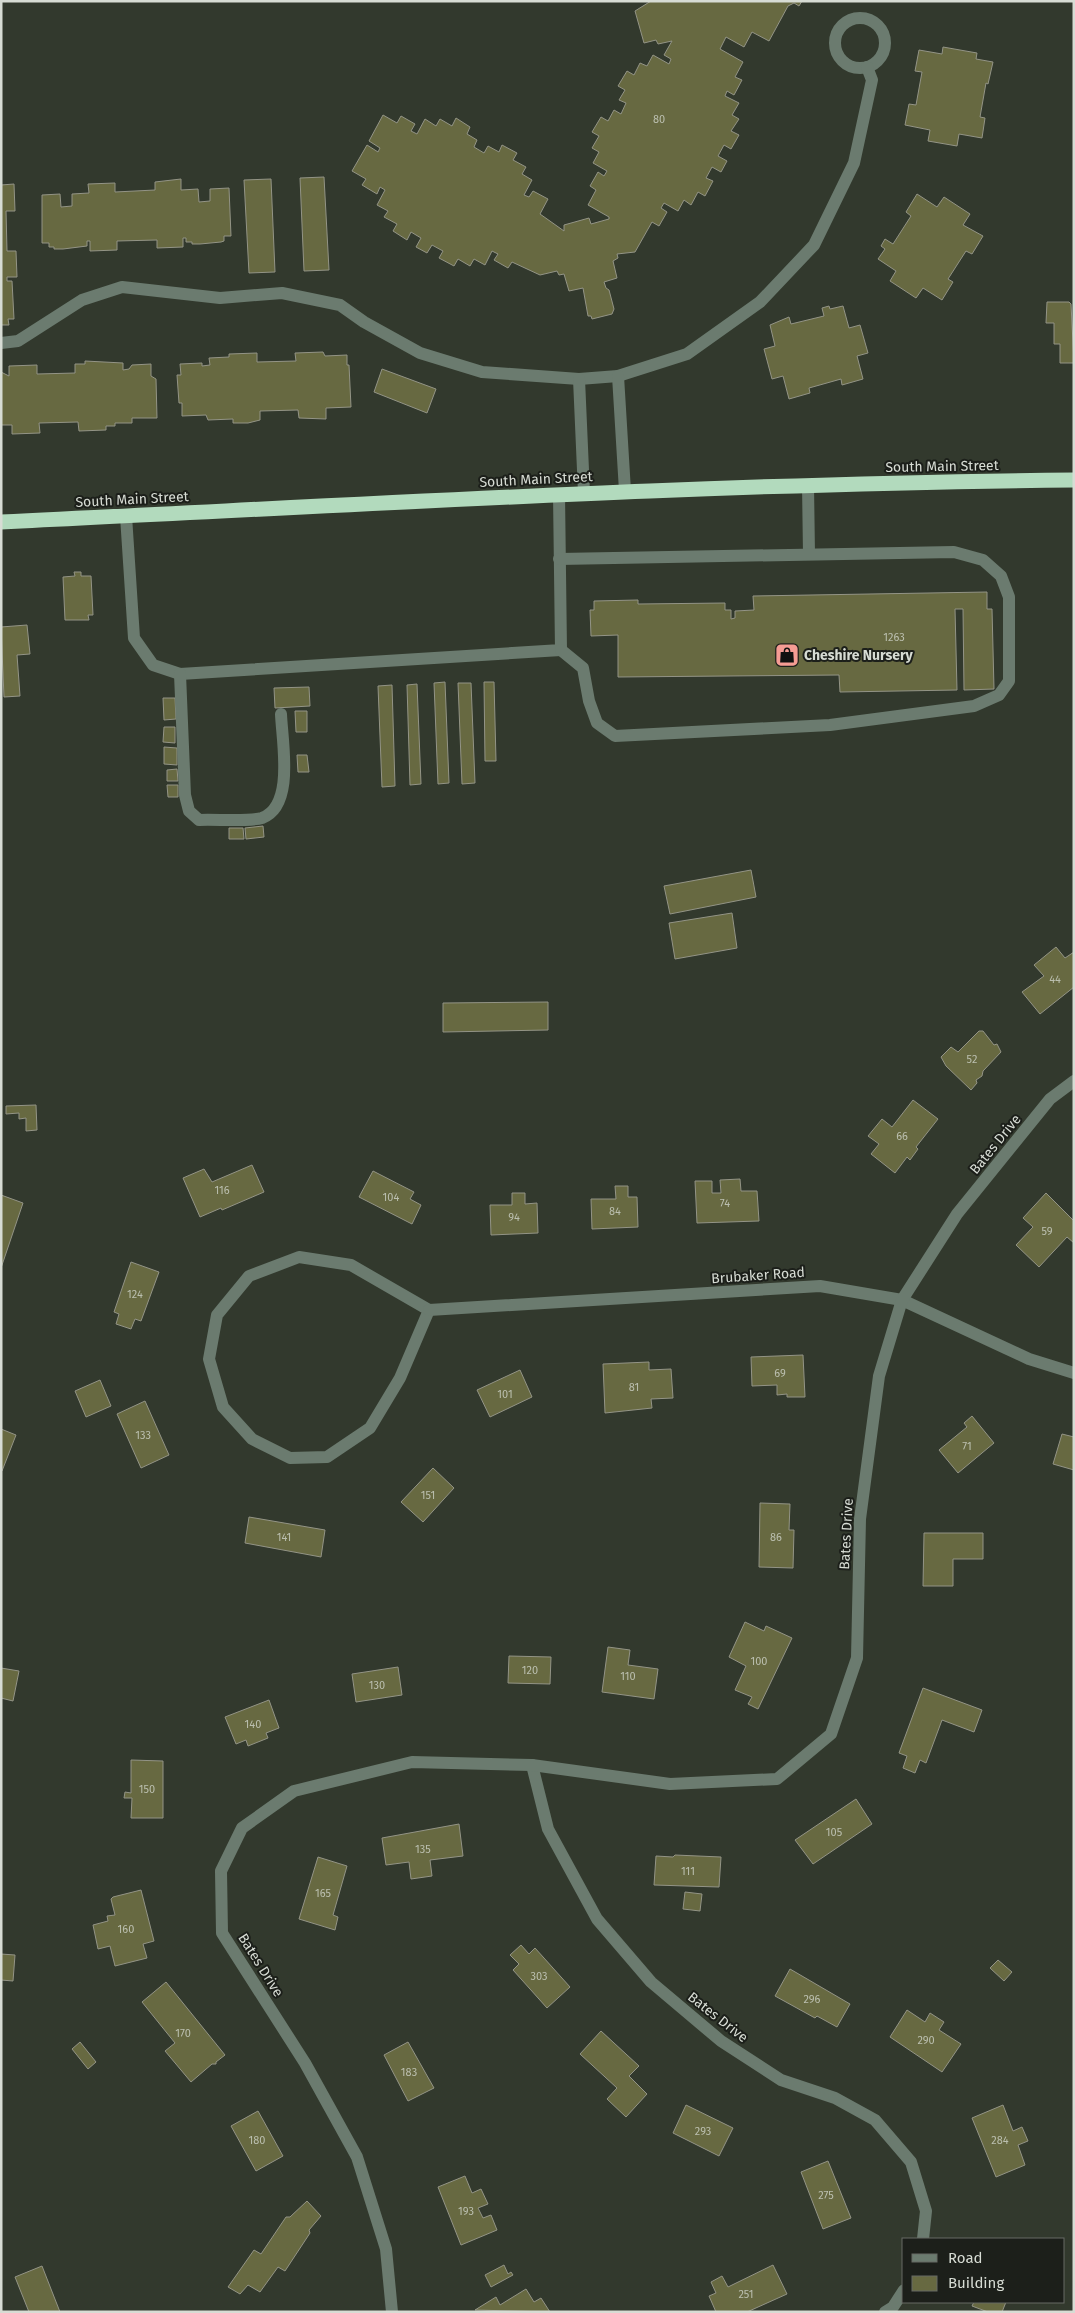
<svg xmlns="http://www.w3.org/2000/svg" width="1075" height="2313" font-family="'Fira Sans',sans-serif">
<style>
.building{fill:#676941;stroke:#939486}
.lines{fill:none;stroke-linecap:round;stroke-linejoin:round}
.minor{stroke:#6b7b6f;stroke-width:12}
.highway{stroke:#b2dabd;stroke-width:15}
.labels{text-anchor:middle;stroke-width:4;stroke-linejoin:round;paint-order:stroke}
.number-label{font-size:11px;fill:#bbbfaf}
.street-label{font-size:14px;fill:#d7dcd4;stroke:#1c1f1a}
.poi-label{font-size:14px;font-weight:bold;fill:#d7dcd4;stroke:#1c1f1a;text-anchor:start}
</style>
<rect width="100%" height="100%" fill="#32392d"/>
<!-- building -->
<g class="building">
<polygon points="651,1 802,1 799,6 794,3 788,6 769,41 752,32 744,47 726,37 720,49 743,62 735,77 742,80 734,95 727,91 725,96 739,103 732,115 739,119 731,131 739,135 731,149 724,145 718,156 727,161 721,172 712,167 706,178 713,181 705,196 698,192 691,205 684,200 678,211 664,203 661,208 667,212 659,226 652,222 635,252 617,254 618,258 613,261 617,278 604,282 606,288 609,290 614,309 612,314 592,319 591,316 588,316 583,288 569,291 564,274 559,275 557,271 540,275 512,262 508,268 494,260 498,254 492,251 485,265 474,259 470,266 458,259 454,266 439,258 443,251 432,245 427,253 416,247 421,238 411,232 407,240 393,231 397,224 384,217 388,211 377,205 385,190 380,187 377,194 362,185 366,179 352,171 367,145 378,152 380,148 369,141 383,115 397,123 401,116 415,124 411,131 417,134 425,119 436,126 440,119 452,126 456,118 470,127 467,134 477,140 474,147 484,153 488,146 499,152 502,145 517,153 513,160 526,167 522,174 532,180 524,195 529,197 533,191 548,199 540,214 564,231 564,225 589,218 591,224 609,219 609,217 588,205 596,190 590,186 598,172 604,176 607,171 593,163 599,152 592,148 599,136 592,132 601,117 608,121 614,110 621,114 626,103 619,100 625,90 618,86 627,71 634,75 640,63 647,66 653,55 669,64 671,59 664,55 672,41 658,44 656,40 644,43 635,11"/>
<polygon points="943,47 977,53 976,59 993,62 988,84 986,83 980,117 985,118 982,138 959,134 957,146 928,141 930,130 905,125 909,104 916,105 922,72 915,71 919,50 942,54"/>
<polygon points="324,177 329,270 304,271 300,178"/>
<polygon points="181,179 181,190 198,189 199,202 210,201 210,189 229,188 231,236 224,236 224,241 221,242 200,244 192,244 192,242 186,242 186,238 183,238 183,247 157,248 157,240 117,241 117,250 90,251 90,241 87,241 87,246 63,249 54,249 54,247 49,247 49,243 42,243 42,195 60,194 61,207 72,206 72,194 89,193 88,184 115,183 115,192 155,190 155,182"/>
<polygon points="271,179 275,272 249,273 244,180"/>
<polygon points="14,184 15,211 6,211 7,251 16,251 17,277 7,277 7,281 12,281 14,319 8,319 9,325 1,325 1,185"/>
<polygon points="917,194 937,207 944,197 970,214 963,225 983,236 972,254 966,251 948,279 953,282 942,300 923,288 916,298 890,281 896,271 878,259 885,249 881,246 885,239 893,244 911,216 906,212"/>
<polygon points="1047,302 1069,302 1071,304 1074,363 1060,363 1060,344 1054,344 1054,323 1046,323"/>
<polygon points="829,306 830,309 843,306 849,328 860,325 868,353 857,356 863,379 842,385 841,379 809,388 810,393 789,399 783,376 772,379 764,349 775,346 770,325 789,317 791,324 824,316 822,308"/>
<polygon points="323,352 325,356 347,355 347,365 349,365 351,407 326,408 326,419 299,418 298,410 260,411 260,420 248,423 233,423 233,419 208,420 206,415 182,416 182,403 179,403 177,375 181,375 180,364 202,363 202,366 210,365 209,358 229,357 229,354 257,353 257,362 296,361 295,353"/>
<polygon points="85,361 123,363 123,370 129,369 132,365 151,364 151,376 156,379 157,418 132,418 132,423 115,423 115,426 106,426 106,430 79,431 78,422 39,423 40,433 12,434 12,425 1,425 1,372 9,376 9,366 37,365 37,374 75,373 75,364 85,364"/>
<polygon points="382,369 436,389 427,413 374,392"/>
<polygon points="74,572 81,572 81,576 91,576 93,615 88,615 89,620 65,620 63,577 75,576"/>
<polygon points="987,592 987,609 992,609 994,689 964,690 963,609 955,609 957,690 840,692 839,675 618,677 618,635 591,636 590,610 594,610 594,601 638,600 638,604 725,603 725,610 731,610 731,619 735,618 735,611 754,610 753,596"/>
<polygon points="27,625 30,654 17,655 20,696 4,697 1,627"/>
<polygon points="445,682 449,783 438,784 434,683"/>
<polygon points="484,682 494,682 496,761 485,761"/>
<polygon points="458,683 471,683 475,783 462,784"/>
<polygon points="417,684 421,784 410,785 407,685"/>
<polygon points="392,685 395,786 382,787 378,686"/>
<polygon points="309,687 310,706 275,708 274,688"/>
<polygon points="163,698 175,698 176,719 164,720"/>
<polygon points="295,711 307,711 307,732 296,732"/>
<polygon points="164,727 175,727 175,743 163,742"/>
<polygon points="164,747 177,748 177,765 164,764"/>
<polygon points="297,755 307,755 309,772 298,772"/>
<polygon points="177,769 178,781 167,781 167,770"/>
<polygon points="167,785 178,785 178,797 168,797"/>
<polygon points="263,826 264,837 246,839 245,828"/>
<polygon points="229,828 243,828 244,839 229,839"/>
<polygon points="751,870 756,897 670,914 664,886"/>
<polygon points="732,913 737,948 675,959 669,923"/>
<polygon points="1056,947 1065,958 1074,952 1074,987 1040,1014 1022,992 1044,976 1034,965"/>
<polygon points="548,1002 548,1030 443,1032 443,1003"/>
<polygon points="979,1031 983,1031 994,1045 997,1044 1001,1052 983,1071 982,1076 976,1080 977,1083 971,1090 946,1066 941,1057 951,1047 958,1052"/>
<polygon points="913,1100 938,1119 916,1147 918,1149 910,1160 907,1157 895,1173 871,1154 879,1144 868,1136 882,1119 892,1127"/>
<polygon points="36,1105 37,1130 26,1131 26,1118 19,1119 19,1113 6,1114 6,1106"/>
<polygon points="252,1165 264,1192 222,1210 221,1208 200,1217 183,1178 204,1169 212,1182"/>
<polygon points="373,1171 414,1192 410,1199 421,1205 412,1224 359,1197"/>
<polygon points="740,1179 741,1191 757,1191 759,1221 697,1223 695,1181 712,1181 712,1193 721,1193 720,1180"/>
<polygon points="615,1186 628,1186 628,1197 637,1197 638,1227 592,1229 591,1199 616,1199"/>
<polygon points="512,1193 525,1193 525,1204 537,1203 538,1233 491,1235 490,1205 512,1205"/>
<polygon points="1046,1193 1074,1221 1074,1243 1067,1237 1039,1267 1016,1245 1033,1227 1023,1218"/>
<polygon points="1,1195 23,1203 1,1268"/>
<polygon points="131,1262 159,1272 141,1321 135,1319 131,1329 116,1324 119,1314 114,1312"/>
<polygon points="803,1355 805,1397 787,1397 787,1394 777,1395 777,1385 752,1386 751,1357"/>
<polygon points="649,1362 649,1370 671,1369 673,1398 651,1399 652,1408 605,1413 603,1364"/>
<polygon points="520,1370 532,1397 490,1417 477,1390"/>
<polygon points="100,1380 111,1406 86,1417 75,1391"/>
<polygon points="145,1401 169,1455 141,1468 117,1414"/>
<polygon points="972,1416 994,1443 958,1473 939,1450 967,1427 964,1423"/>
<polygon points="1,1429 16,1435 2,1471 1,1471"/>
<polygon points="1062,1434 1074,1437 1074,1470 1053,1464"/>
<polygon points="433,1468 454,1488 423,1522 401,1502"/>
<polygon points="760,1503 790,1504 789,1530 794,1530 793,1568 759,1567"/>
<polygon points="249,1517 325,1530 321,1557 245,1543"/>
<polygon points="924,1533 983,1533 983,1559 953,1559 953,1586 923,1586"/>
<polygon points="745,1622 764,1631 766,1626 792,1638 758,1709 748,1704 752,1697 735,1690 746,1666 729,1657"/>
<polygon points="608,1647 630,1650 628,1665 658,1669 654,1699 602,1692"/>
<polygon points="509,1656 551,1657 550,1684 508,1683"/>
<polygon points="398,1667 402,1695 356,1702 352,1674"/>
<polygon points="1,1668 19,1671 13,1701 1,1698"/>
<polygon points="923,1688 982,1710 974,1732 942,1720 926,1763 920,1760 915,1773 903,1768 907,1756 899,1753"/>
<polygon points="269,1700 279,1728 266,1733 268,1738 248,1746 246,1740 236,1744 225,1717"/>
<polygon points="131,1760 163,1761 163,1818 131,1818 132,1798 124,1798 125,1792 131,1793"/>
<polygon points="856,1799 872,1824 813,1864 795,1840"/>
<polygon points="459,1824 463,1856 430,1860 432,1876 411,1879 409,1862 386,1865 382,1838"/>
<polygon points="675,1855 721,1857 719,1887 654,1885 656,1856 673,1857"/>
<polygon points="318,1857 347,1866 333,1915 338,1917 335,1930 299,1919"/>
<polygon points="141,1890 154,1941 143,1944 147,1958 115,1966 110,1946 98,1949 93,1925 108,1921 107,1916 115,1915 111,1899 113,1897"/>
<polygon points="685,1892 702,1894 700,1911 683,1909"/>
<polygon points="521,1945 529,1954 535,1948 570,1987 547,2008 513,1970 519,1964 510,1955"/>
<polygon points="1,1954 15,1955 13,1981 1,1980"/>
<polygon points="998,1960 1012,1972 1004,1981 990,1968"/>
<polygon points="790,1969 850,2004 837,2027 817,2016 815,2018 775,1996"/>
<polygon points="166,1982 225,2055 216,2062 216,2064 212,2064 191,2082 165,2051 175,2043 142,2002"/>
<polygon points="907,2010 925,2022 930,2013 944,2022 939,2030 961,2044 942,2072 890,2037"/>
<polygon points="601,2031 639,2066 629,2076 647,2094 626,2117 607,2099 617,2088 580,2054"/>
<polygon points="80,2042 96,2062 88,2069 72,2049"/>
<polygon points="408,2042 434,2088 408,2101 384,2055"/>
<polygon points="686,2105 733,2128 719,2156 673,2133"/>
<polygon points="1003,2105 1013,2131 1022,2127 1028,2141 1018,2145 1025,2165 996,2177 972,2118"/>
<polygon points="258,2111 283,2156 256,2171 231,2126"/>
<polygon points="828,2161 851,2218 823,2229 801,2172"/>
<polygon points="465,2176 472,2193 481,2189 488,2204 478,2208 483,2218 491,2215 497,2230 461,2245 438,2187"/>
<polygon points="307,2201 321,2216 309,2230 310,2233 285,2271 278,2267 260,2292 248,2285 240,2294 228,2287 254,2250 261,2254 286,2217 290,2217"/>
<polygon points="504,2265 508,2274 511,2272 513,2275 491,2287 485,2275"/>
<polygon points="773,2265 787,2294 747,2312 716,2312 709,2296 716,2293 711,2282 722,2276 728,2287"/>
<polygon points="42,2266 60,2312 29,2312 15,2277"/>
<polygon points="526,2289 534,2302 541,2298 550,2312 475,2310 496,2297 500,2305"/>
<polygon points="974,2302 1006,2302 1002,2312 988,2312 972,2306"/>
</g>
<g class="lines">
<!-- minor -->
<g class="minor">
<circle cx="860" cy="43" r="25"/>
<polyline points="1,343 18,341 82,300 122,287 220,298 282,293 340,305 364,322 420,353 482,372 579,379 618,376 687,354 760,302 814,245 854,163 872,80 867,67"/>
<polyline points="618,376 625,491"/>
<polyline points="579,379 584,493"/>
<polyline points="808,485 809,554"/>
<polyline points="126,516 134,638 153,665 180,674 561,650 559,494"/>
<polyline points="559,559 954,552 983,560 1001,576 1009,597 1009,681 999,695 974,706 830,725 615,736 597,723 589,701 583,668 561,650"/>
<path d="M180,674L185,795L189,811L199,820C214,819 249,822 262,818C295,806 282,742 281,714"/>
<polygon points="299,1257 351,1265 429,1310 400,1378 370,1428 327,1457 290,1458 252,1439 223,1407 209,1359 217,1315 249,1276"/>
<polyline points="429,1310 820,1286 902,1300 1029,1359 1074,1373"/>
<polyline points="532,1765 548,1829 597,1919 651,1982 721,2041 781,2080 835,2098 875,2120 911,2162 926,2211 923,2239"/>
<polyline points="392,2312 386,2249 357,2157 305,2063 222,1933 221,1871 242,1828 294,1791 412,1762 532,1765 670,1784 777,1779 831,1734 857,1658 860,1519 879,1376 902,1300 957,1214 1050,1099 1074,1081"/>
<polyline points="885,2312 893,2307 904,2290"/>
</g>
<!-- highway -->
<path class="highway" d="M1,522C359,505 716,483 1074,480"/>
</g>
<!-- icons -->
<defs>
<g id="shop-square" transform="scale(1.25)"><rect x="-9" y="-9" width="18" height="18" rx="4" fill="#f59c94" stroke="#1c1f1a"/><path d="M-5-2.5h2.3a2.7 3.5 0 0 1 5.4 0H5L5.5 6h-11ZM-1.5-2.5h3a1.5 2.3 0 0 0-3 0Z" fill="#111"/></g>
</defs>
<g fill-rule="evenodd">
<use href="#shop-square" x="787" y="655"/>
</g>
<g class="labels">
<!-- number labels -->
<g class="number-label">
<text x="659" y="123">80</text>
<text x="894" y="641">1263</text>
<text x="1055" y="983">44</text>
<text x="972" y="1063">52</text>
<text x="902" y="1140">66</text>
<text x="222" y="1194">116</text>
<text x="391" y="1201">104</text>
<text x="725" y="1207">74</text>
<text x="615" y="1215">84</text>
<text x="514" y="1221">94</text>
<text x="1047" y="1235">59</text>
<text x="135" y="1298">124</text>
<text x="780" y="1377">69</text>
<text x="634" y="1391">81</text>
<text x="505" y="1398">101</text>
<text x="143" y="1439">133</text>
<text x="967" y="1450">71</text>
<text x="428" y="1499">151</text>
<text x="284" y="1541">141</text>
<text x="776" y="1541">86</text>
<text x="759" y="1665">100</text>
<text x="530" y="1674">120</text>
<text x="628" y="1680">110</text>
<text x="377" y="1689">130</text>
<text x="253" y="1728">140</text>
<text x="147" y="1793">150</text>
<text x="834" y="1836">105</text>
<text x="423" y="1853">135</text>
<text x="688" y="1875">111</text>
<text x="323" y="1897">165</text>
<text x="126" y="1933">160</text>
<text x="539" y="1980">303</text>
<text x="812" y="2003">296</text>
<text x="183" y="2037">170</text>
<text x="926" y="2044">290</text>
<text x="409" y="2076">183</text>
<text x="703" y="2135">293</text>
<text x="257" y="2144">180</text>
<text x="1000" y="2144">284</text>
<text x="826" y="2199">275</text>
<text x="466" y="2215">193</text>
<text x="746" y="2298">251</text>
</g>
<!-- street labels -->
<g class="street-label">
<text transform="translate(942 466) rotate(-1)" y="5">South Main Street</text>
<text transform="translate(536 479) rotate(-3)" y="5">South Main Street</text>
<text transform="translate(132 499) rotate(-3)" y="5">South Main Street</text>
<text transform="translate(995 1144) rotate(-51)" y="5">Bates Drive</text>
<text transform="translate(758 1275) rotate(-4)" y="5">Brubaker Road</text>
<text transform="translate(846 1534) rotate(-87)" y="5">Bates Drive</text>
<text transform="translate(261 1965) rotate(58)" y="5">Bates Drive</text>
<text transform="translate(718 2017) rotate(38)" y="5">Bates Drive</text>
</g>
<!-- poi labels -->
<g class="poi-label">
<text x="804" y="660">Cheshire Nursery</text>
</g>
</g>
<!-- border -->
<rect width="1075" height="2313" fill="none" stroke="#d7dcd4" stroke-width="5"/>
<!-- legend -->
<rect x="902" y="2238" width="162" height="65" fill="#1c1f1a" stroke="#676b64"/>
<rect x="912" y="2254" width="25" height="8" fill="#6b7b6f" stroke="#676b64"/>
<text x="948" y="2263" font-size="15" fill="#d7dcd4">Road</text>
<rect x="912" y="2276" width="25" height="15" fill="#676941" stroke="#676b64"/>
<text x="948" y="2288" font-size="15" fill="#d7dcd4">Building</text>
</svg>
